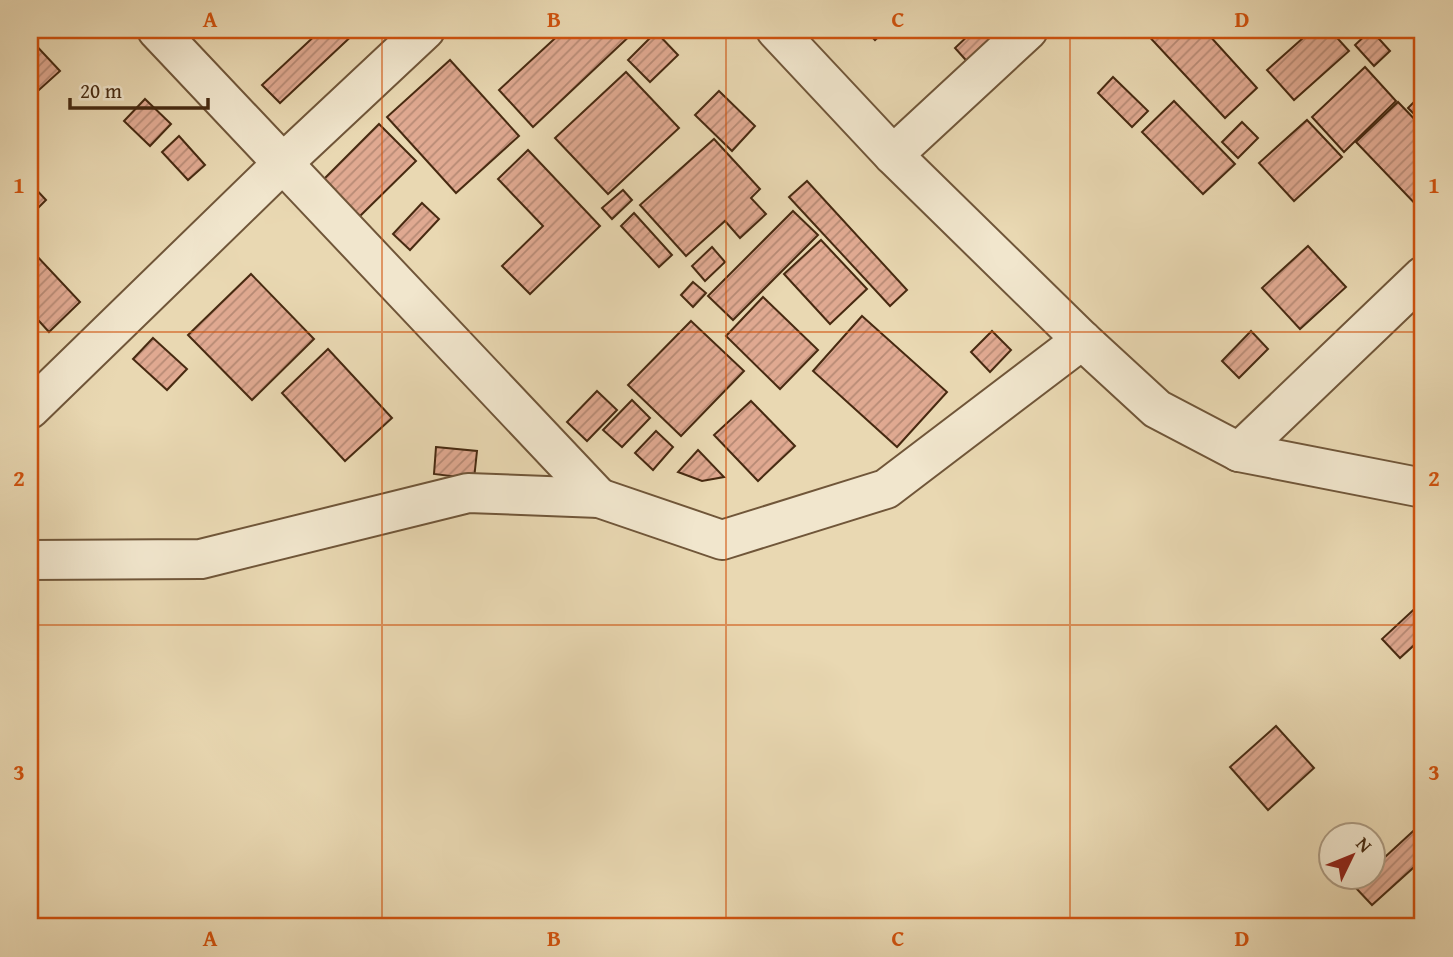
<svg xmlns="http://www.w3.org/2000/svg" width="1453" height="957" font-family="'Gentium Book Plus',serif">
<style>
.building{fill:url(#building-hatch);stroke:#472a11;stroke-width:2}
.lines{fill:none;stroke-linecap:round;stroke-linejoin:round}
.minor-casing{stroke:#705639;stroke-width:42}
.minor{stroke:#f1e6cd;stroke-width:38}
.grid{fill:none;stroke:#d0520d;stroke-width:2;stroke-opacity:0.55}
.neatline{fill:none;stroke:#d0520d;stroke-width:2.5}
.grid-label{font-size:23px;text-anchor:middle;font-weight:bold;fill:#d0520d}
</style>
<defs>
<pattern id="building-hatch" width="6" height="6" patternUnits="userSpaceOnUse" patternTransform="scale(1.75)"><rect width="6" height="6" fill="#e0a991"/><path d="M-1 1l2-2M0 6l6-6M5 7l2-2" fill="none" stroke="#b78a75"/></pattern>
</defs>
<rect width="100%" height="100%" fill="#e9d8b2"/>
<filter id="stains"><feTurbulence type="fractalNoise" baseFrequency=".00286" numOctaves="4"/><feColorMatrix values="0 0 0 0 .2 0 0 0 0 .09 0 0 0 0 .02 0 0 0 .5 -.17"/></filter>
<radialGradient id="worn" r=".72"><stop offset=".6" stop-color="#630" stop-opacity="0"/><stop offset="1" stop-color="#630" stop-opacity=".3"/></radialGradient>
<!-- building -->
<g class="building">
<polygon points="321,30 358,30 280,103 262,85"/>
<polygon points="564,30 636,30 533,127 499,90"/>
<polygon points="865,30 886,30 875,40"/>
<polygon points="974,30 1013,30 973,68 955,48"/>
<polygon points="1143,30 1212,30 1208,34 1257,88 1225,118"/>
<polygon points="1312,30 1330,30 1349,51 1294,100 1267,70"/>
<polygon points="1371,30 1390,51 1374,66 1355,45"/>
<polygon points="656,32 678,55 650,82 628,60"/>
<polygon points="30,39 60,71 30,98"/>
<polygon points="450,60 519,136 456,193 387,117"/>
<polygon points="1365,67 1396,101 1344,152 1312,117"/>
<polygon points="626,72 679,128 608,194 555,138"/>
<polygon points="1113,77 1148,111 1132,127 1098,93"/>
<polygon points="719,91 755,126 732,151 695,115"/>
<polygon points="1423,93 1423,123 1408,108"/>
<polygon points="145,99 171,124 150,146 124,121"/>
<polygon points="1174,101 1235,164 1203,194 1142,132"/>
<polygon points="1398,102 1423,128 1423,212 1356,142"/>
<polygon points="1307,120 1342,157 1294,201 1259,163"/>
<polygon points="1242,122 1258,138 1238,158 1222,142"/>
<polygon points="379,124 416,161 360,216 323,180"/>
<polygon points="179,136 205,165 188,180 162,152"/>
<polygon points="714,139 760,189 751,198 766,214 740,238 725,221 686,256 640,205"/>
<polygon points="528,150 600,226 530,294 502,266 543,226 498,179"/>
<polygon points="807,181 907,290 890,306 789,197"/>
<polygon points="30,183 46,200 30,216"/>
<polygon points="623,190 632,200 612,219 602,208"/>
<polygon points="422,203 439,219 410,250 393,234"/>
<polygon points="793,211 818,235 733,320 708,296"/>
<polygon points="634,213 672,255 659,267 621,226"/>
<polygon points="821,240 867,289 830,324 784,274"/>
<polygon points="1308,246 1346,287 1300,329 1262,288"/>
<polygon points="712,247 725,262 705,281 692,266"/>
<polygon points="35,254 80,302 49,332 30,311 30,259"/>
<polygon points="251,274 314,339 252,400 188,335"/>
<polygon points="693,282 706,293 693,307 681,295"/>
<polygon points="763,297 818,350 780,389 726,336"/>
<polygon points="862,316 947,392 897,447 813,371"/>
<polygon points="691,321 744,371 681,436 628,385"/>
<polygon points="992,331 1011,350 990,372 971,352"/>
<polygon points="1251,331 1268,349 1239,378 1222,361"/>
<polygon points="153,338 187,369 167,390 133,359"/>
<polygon points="328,349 392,418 345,461 282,393"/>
<polygon points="597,391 617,410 587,441 567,422"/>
<polygon points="632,400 650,418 622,447 603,430"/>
<polygon points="751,401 795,446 758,481 714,435"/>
<polygon points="656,431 673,447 653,470 635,453"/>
<polygon points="436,447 477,451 474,479 434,474"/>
<polygon points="698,450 724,477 702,481 678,472"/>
<polygon points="1423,601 1423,637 1400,658 1382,639"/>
<polygon points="1276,726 1314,768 1268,810 1230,767"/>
<polygon points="1423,822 1423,859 1372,905 1354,886 1364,876 1372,876 1372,869"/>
</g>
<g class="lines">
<!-- minor casing -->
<g class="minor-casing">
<g id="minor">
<polyline points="157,30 599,498"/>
<polyline points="776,30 893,155 1082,340 1157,409 1239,452 1423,488"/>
<polyline points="893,155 1028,30"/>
<polyline points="30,409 282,164 425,30"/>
<polyline points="1239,452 1423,276"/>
<polyline points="30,560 201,559 468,493 599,498 722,540 886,489 1082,340"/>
</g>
</g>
<!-- minor -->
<use href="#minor" class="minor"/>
</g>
<!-- grid -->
<path class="grid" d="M382,30V927M726,30V927M1070,30V927M30,332H1423M30,625H1423"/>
<!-- margin -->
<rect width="1453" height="957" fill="none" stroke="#e9d8b2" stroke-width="77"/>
<!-- north arrow -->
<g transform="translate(1352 856) rotate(47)"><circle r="33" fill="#f1e6cd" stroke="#ad9b82" stroke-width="2"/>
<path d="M0-5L12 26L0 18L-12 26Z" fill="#8f2418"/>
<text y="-10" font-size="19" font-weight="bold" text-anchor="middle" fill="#472a11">N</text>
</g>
<!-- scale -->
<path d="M70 98v10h138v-10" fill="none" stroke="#472a11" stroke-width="3.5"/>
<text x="80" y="98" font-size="21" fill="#472a11" stroke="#f1e6cd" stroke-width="5" paint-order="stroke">20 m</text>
<rect x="38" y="38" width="1376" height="880" class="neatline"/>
<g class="grid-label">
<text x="210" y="27">A</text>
<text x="554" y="27">B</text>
<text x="898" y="27">C</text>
<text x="1242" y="27">D</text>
<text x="19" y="193">1</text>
<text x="1434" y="193">1</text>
<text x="19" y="486">2</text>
<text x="1434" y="486">2</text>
<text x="19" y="780">3</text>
<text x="1434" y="780">3</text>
<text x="210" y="946">A</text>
<text x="554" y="946">B</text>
<text x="898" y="946">C</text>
<text x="1242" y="946">D</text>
</g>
<rect width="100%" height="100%" filter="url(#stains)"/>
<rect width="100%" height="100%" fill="url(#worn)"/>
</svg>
